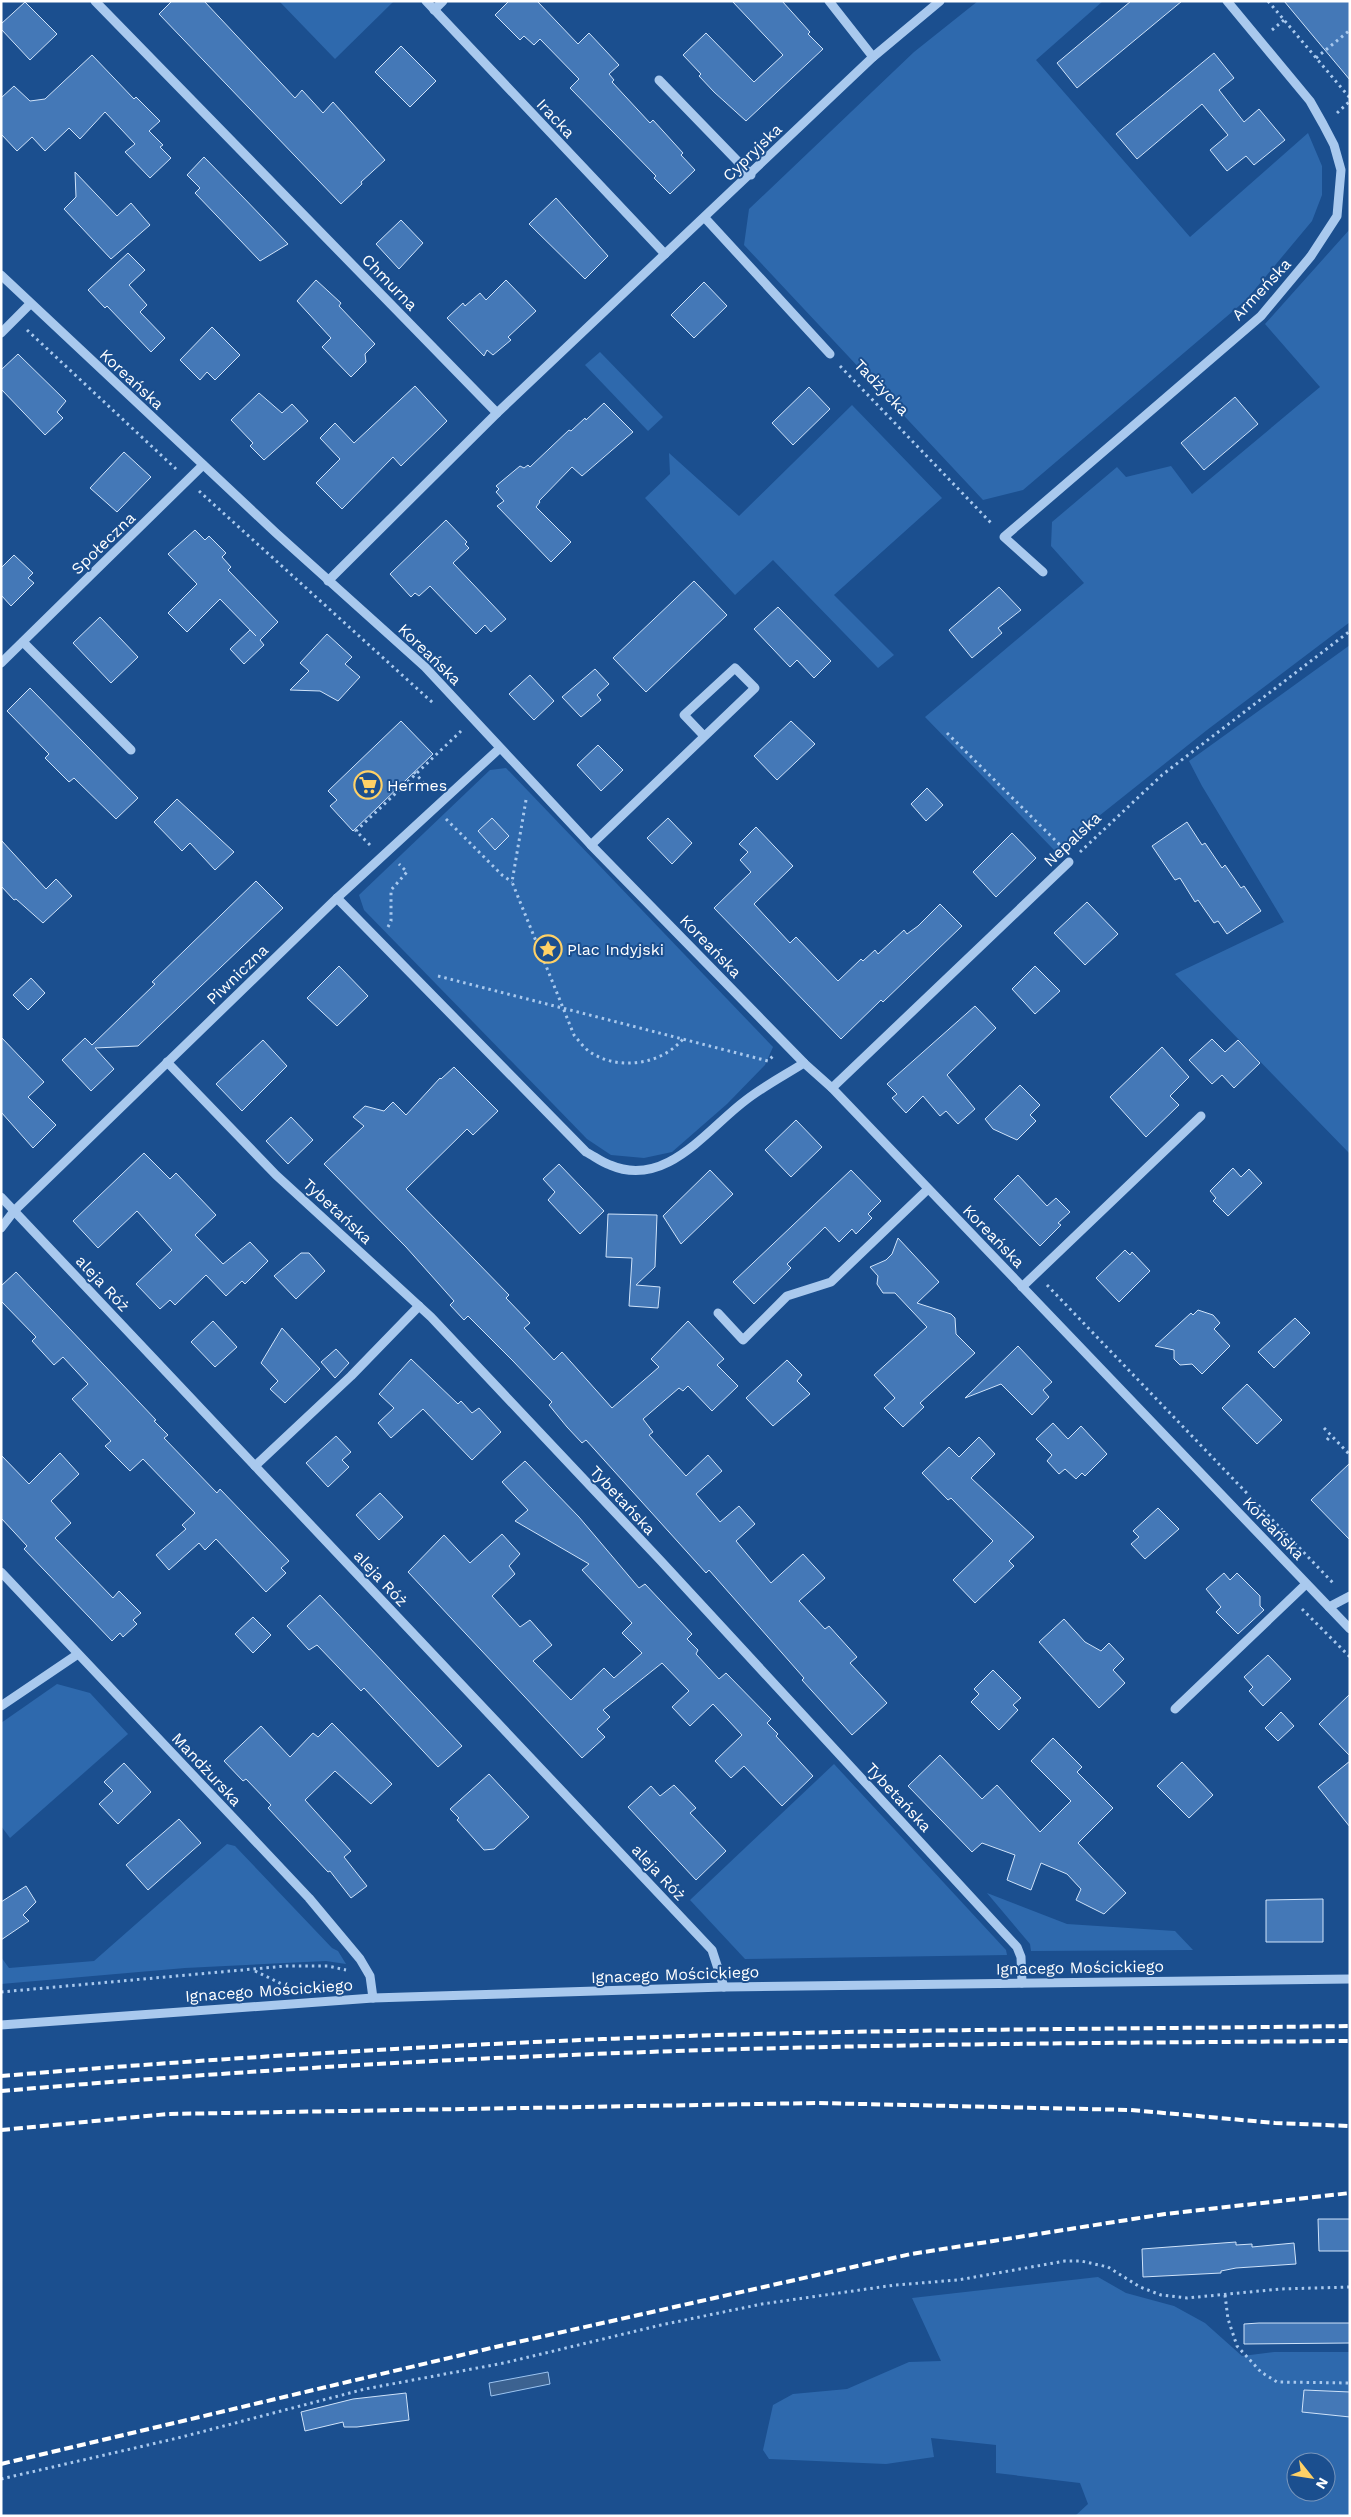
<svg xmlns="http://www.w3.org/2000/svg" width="1351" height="2517" font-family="'Work Sans',sans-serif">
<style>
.green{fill:#2e69ad;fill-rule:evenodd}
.water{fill:#3c6290;stroke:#9cc4f0}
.building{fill:#4478b7;stroke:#cfe3fa}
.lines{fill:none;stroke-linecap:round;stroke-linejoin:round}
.path{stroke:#a9c9ee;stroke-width:3;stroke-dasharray:2.5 4;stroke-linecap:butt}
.minor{stroke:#a9c9ee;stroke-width:9}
.rail{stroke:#fff;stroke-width:4;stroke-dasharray:9 4;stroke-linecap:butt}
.labels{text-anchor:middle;stroke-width:4;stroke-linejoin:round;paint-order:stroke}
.street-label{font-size:16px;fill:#fff;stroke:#1b4f8f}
.poi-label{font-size:16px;fill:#fff;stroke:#1b4f8f;text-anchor:start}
</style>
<rect width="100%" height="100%" fill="#1b4f8f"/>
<!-- green -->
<g class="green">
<polygon points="279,1 392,1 393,2 335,59"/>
<polygon points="978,1 1103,1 1036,60 1190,237 1308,133 1322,166 1322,195 1312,221 1246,300 1023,490 983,500 744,245 749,209 914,52"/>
<polygon points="1350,229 1350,622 1207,730 1055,851 925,717 1084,583 1051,546 1052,522 1117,467 1126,477 1171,466 1192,494 1320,387 1265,324"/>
<polygon points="600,352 663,417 648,431 585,365"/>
<polygon points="852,405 942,498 834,595 894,655 878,668 773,560 735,595 645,498 670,474 669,453 739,516"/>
<polygon points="1350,645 1350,1154 1175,974 1284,922 1202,786 1189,761"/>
<polygon points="506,768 773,1047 765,1065 727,1104 672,1152 644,1158 611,1155 587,1139 364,910 359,895 490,770"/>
<polygon points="57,1684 90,1693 128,1734 10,1838 1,1826 1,1723"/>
<polygon points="834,1764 1006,1950 1007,1955 745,1959 690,1900"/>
<polygon points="227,1844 235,1846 332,1948 338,1951 346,1964 326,1961 185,1968 1,1984 1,1957 9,1968 94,1961"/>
<polygon points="987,1893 1067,1924 1175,1931 1193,1950 1031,1951 1030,1944"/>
<path d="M1098,2277L1126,2293L1174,2306L1205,2323L1242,2356L1274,2352H1350V2516H1075L1088,2504L1080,2483L996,2473V2445L931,2438L934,2457L886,2464L769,2459L763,2450L773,2405L793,2394L847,2389L909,2362L941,2361L912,2298ZM1296,2462H1326V2492H1296Z"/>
</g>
<!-- water -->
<polygon class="water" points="548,2372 550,2384 491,2396 489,2383"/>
<!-- building -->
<g class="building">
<polygon points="172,1 204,1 295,98 302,90 323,113 333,102 385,160 361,182 362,184 341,204 159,14"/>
<polygon points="509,1 537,1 578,44 589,33 619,65 609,74 614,80 612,82 650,123 653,120 683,153 681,155 695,170 670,194 654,178 656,176 570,88 579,79 540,39 534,45 524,36 520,40 495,15"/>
<polygon points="732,1 782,1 810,32 808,34 823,49 746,121 714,92 699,76 701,74 683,55 706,33 754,82 783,55"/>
<polygon points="1131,1 1182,1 1077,88 1057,63"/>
<polygon points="1284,1 1350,1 1350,80 1314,37"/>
<polygon points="25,2 57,34 30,60 1,29 1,24"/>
<polygon points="401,46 436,81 410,107 375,72"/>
<polygon points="1214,53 1234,78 1219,90 1244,122 1259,109 1285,140 1254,165 1246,156 1227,171 1210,150 1228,135 1202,104 1137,159 1116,134"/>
<polygon points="92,55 134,99 136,97 160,121 149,131 163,145 160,147 171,158 150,178 125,152 135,144 105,112 80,139 69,128 45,151 32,137 17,151 1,134 1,98 14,86 30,101 45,99"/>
<polygon points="204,157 241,195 288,244 260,261 195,193 200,188 187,175"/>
<polygon points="75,172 117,216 131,203 150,225 111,259 64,209 76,197"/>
<polygon points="556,198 608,256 585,279 529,224"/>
<polygon points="401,220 423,243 399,269 376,244"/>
<polygon points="128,253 145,270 129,285 147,305 140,312 165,338 151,352 107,306 105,308 88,290"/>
<polygon points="316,280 341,303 339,306 375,344 365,354 366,362 351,377 322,347 331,338 297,301"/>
<polygon points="506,280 536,311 508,337 511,340 493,355 487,350 484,356 447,318 463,303 465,306 480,293 486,300"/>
<polygon points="704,282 727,306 694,338 671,315"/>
<polygon points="212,327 240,355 215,380 207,372 200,380 180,360"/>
<polygon points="18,354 66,401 57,412 63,418 45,435 1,389 1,370"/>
<polygon points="415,386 447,421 401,466 393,457 342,509 316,483 340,459 320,438 335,423 354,443"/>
<polygon points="809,387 830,409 793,445 772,423"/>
<polygon points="259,393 282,413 292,404 308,421 264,460 250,446 253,443 231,420"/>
<polygon points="1235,397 1258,424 1204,470 1181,443"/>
<polygon points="604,403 633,432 582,476 572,467 539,501 540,502 536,507 571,542 551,562 497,506 504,501 496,492 499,489 496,486 520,466 524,468 528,465 530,467 569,430 571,431 585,418 586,420"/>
<polygon points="124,452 151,477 117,512 90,488"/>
<polygon points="446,520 467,542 465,544 469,548 453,563 506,619 491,632 485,625 476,634 430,586 419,596 415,593 411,597 390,574"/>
<polygon points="195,530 205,540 209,536 226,553 222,557 231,567 228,570 278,622 260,640 264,645 244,664 230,649 250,630 256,636 220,599 187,632 168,613 197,584 168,554"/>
<polygon points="14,555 33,573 28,578 34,583 11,606 1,595 1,568"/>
<polygon points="694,581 727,615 646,692 613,658"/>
<polygon points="999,587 1021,610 998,628 1002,633 972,658 949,630"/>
<polygon points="778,607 831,661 814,678 797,660 790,667 754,629"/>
<polygon points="100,617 138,657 111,683 73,643"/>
<polygon points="327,634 352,657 345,664 360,677 338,701 320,691 290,690 309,671 300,663"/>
<polygon points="595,669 609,684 597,695 601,700 581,717 562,697"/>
<polygon points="530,675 554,701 534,720 509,694"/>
<polygon points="30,688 138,798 116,819 74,778 69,782 45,758 49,754 7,711"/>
<polygon points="401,721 433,754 353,831 330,806 337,800 328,791"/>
<polygon points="791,721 815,744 777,780 754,756"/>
<polygon points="598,745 623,770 601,791 577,765"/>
<polygon points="927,788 943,805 926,821 911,804"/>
<polygon points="177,799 234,852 215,870 190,843 182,851 154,822"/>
<polygon points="492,818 509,836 495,850 478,831"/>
<polygon points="668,818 692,843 672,864 647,838"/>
<polygon points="1187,822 1202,845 1205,843 1222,868 1225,865 1241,888 1244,886 1261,911 1227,934 1218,921 1214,923 1198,900 1195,902 1180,878 1175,880 1152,846"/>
<polygon points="756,827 793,866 754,904 790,943 796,937 838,981 861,959 863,961 875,950 878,954 904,930 907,934 918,926 940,904 962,926 883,1002 881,1000 841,1039 714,908 751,872 740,860 748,852 739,844"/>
<polygon points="1012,833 1036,858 996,897 973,872"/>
<polygon points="1,840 46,889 56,879 72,896 43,923 16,899 14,900 1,886"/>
<polygon points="256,881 283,908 138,1046 95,1048 114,1069 91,1091 62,1060 85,1038 92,1045 155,984 152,982"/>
<polygon points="1087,902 1118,934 1085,965 1054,933"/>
<polygon points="339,966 368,996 337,1026 307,998"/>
<polygon points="1035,966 1060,991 1035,1014 1012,989"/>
<polygon points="31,978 45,993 28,1010 13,995"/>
<polygon points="975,1006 996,1028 947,1075 975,1109 958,1124 946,1111 940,1116 923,1096 906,1113 892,1098 897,1094 887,1084"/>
<polygon points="1,1037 44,1082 28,1097 56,1125 33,1148 1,1112"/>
<polygon points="1212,1039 1225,1052 1238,1040 1260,1063 1234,1088 1222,1075 1212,1084 1189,1060"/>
<polygon points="263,1040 287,1066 242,1111 216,1084"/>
<polygon points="1162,1047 1189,1077 1170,1096 1179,1105 1146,1137 1110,1097"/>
<polygon points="454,1067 498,1111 473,1135 467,1129 406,1189 509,1295 506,1298 530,1323 524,1328 554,1360 562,1352 612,1408 659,1367 651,1359 688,1321 724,1359 717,1365 738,1386 712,1411 688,1386 683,1391 679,1388 643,1419 653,1432 649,1435 686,1476 708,1455 722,1471 696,1494 720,1522 739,1506 755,1524 736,1541 771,1583 803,1554 825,1578 799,1601 825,1629 829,1626 857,1657 850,1663 887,1703 852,1735 802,1680 804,1678 709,1570 706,1573 586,1440 582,1443 567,1427 549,1405 552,1402 513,1361 468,1316 464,1320 450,1305 454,1301 406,1247 324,1164 364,1126 353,1117 365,1106 384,1111 393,1102 406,1115 440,1078 441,1079"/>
<polygon points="1020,1085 1040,1105 1030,1115 1036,1121 1017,1140 993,1129 985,1119"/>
<polygon points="291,1117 313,1140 288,1164 266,1141"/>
<polygon points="796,1120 822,1147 791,1177 765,1150"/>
<polygon points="144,1153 170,1179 176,1173 216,1215 195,1235 223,1264 250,1242 268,1261 245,1284 242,1281 226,1296 206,1275 175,1305 170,1300 160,1309 136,1284 172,1250 137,1211 98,1248 73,1221"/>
<polygon points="559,1164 604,1211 580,1234 548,1200 555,1192 543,1179"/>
<polygon points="1233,1168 1241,1177 1249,1169 1262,1183 1228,1216 1213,1201 1216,1198 1210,1191"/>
<polygon points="710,1170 733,1194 681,1244 663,1216"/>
<polygon points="851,1170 881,1201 868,1214 872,1218 856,1234 852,1229 839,1242 825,1227 787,1264 791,1268 754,1304 733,1282"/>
<polygon points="1018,1175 1047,1206 1056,1198 1070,1212 1058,1223 1061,1225 1040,1246 994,1199"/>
<polygon points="608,1214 657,1215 655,1267 636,1285 660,1287 658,1308 629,1306 632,1258 606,1257"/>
<polygon points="898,1238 939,1282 917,1303 951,1314 955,1318 956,1334 975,1353 920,1403 924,1407 903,1427 884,1408 895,1398 874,1375 927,1327 895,1293 883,1293 877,1284 878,1276 870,1267 886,1260 892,1254"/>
<polygon points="1125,1250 1130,1255 1132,1252 1150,1271 1119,1302 1096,1278"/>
<polygon points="301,1253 309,1253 325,1271 296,1299 274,1276"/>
<polygon points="16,1272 156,1420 154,1421 168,1435 164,1438 217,1493 220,1489 289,1561 281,1568 286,1573 266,1592 216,1539 205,1550 199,1543 169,1570 156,1555 186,1529 182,1525 195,1513 143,1459 130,1471 105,1446 111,1441 72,1399 88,1384 63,1357 54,1365 32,1341 36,1337 1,1301 1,1286"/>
<polygon points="1198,1310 1213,1315 1220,1323 1214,1329 1230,1346 1202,1374 1192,1364 1180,1365 1174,1359 1174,1350 1155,1346 1191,1313 1193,1315"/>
<polygon points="1295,1318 1310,1333 1274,1368 1258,1352"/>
<polygon points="213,1321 237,1347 215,1367 191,1342"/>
<polygon points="282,1328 320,1369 285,1403 270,1389 278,1381 261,1363"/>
<polygon points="1018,1346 1052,1382 1043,1390 1049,1397 1032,1415 1001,1384 965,1398"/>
<polygon points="336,1349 349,1363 335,1378 321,1362"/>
<polygon points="411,1359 458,1404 461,1401 472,1413 479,1408 501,1432 472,1460 423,1409 391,1438 378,1423 394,1408 379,1394"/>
<polygon points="787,1360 802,1375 797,1381 810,1394 773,1426 746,1398"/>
<polygon points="1247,1384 1282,1420 1257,1444 1222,1408"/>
<polygon points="1053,1423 1068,1439 1081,1426 1107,1454 1085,1476 1082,1473 1076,1479 1065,1469 1059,1474 1047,1461 1052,1455 1036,1439"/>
<polygon points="336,1436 351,1452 342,1460 349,1467 328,1487 306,1463"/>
<polygon points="979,1437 995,1454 971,1478 1034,1537 1009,1561 1014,1566 975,1603 953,1580 993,1541 951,1498 948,1500 922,1473 949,1447 959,1457"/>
<polygon points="60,1453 79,1474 51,1501 71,1523 55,1538 113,1598 119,1591 141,1613 133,1620 137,1624 123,1637 120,1633 112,1641 24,1549 27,1546 1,1518 1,1455 29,1484"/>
<polygon points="525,1461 579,1517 639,1588 645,1584 692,1634 687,1639 698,1650 696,1654 719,1679 726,1673 771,1719 767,1723 778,1734 776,1736 813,1776 782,1806 744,1766 731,1778 715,1761 742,1735 713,1704 690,1726 672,1707 689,1691 662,1663 603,1710 610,1717 597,1729 605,1737 582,1758 408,1572 444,1535 470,1563 502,1534 520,1554 509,1566 515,1574 492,1596 520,1627 530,1620 552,1645 533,1661 571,1700 604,1668 614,1678 642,1653 622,1633 632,1623 582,1570 589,1564 515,1521 528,1510 502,1482"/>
<polygon points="1350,1463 1350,1540 1311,1500"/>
<polygon points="380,1493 403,1517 379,1540 356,1515"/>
<polygon points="1158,1508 1179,1529 1145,1559 1131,1544 1139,1537 1133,1531"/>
<polygon points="1224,1573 1230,1580 1237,1573 1260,1596 1260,1606 1264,1610 1238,1634 1216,1612 1221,1607 1206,1589"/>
<polygon points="320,1595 462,1746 438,1767 364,1688 361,1691 317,1645 309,1650 287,1626"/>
<polygon points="253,1617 271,1635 253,1653 235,1634"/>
<polygon points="1064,1619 1085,1642 1101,1651 1109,1643 1124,1659 1113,1670 1125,1683 1099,1708 1039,1642"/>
<polygon points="1268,1655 1291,1679 1263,1706 1249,1691 1253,1687 1244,1677"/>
<polygon points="993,1670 1021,1698 1013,1705 1018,1710 999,1730 971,1702 979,1694 974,1689"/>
<polygon points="1350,1694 1350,1756 1319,1724"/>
<polygon points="1281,1712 1294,1726 1278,1741 1265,1728"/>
<polygon points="332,1723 392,1784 371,1804 335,1771 305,1800 351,1851 344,1857 367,1886 351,1898 330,1871 328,1872 268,1808 271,1805 246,1779 243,1781 224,1761 261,1726 290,1757 313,1733 318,1737"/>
<polygon points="1053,1738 1082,1767 1077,1772 1113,1808 1078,1843 1126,1893 1104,1914 1076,1900 1081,1889 1067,1874 1041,1863 1031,1890 1007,1880 1015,1855 982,1843 972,1852 908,1786 940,1755 982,1799 997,1785 1040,1832 1071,1801 1031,1761"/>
<polygon points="1350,1761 1350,1827 1318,1787"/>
<polygon points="1182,1762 1213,1795 1189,1818 1157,1786"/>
<polygon points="124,1763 151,1792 118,1824 99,1804 113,1791 104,1782"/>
<polygon points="489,1774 529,1817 494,1849 484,1850 457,1820 459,1818 450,1809"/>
<polygon points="674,1785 696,1808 690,1813 726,1851 696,1880 628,1807 651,1786 660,1796"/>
<polygon points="179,1819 201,1843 148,1890 126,1865"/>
<polygon points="26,1886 36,1902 23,1915 29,1921 1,1940 1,1902"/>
<polygon points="1323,1899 1323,1942 1266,1942 1266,1900"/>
<polygon points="1318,2219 1350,2219 1350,2251 1319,2251"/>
<polygon points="1236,2242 1236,2245 1252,2244 1252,2247 1294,2243 1296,2264 1236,2268 1221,2271 1221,2273 1143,2277 1142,2249"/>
<polygon points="1259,2323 1350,2323 1350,2343 1244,2344 1244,2324"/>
<polygon points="1304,2390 1350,2392 1350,2417 1302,2412"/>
<polygon points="406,2393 409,2420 357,2427 344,2427 343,2422 305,2431 301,2412 353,2399"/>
</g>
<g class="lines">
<!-- path -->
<g class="path">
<polyline points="1268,1 1350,98"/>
<polyline points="1272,30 1284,20"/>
<polyline points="1316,58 1350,30"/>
<polyline points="1337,113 1350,101"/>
<polyline points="27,330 176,469"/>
<polyline points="840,366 993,525"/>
<polyline points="199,491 433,703"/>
<polyline points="947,733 1063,848"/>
<polyline points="414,772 431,791"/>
<path d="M526,800L512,882L574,1035C579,1041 584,1048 590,1052C618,1071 661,1065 683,1039"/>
<polyline points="446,819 502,875 512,882"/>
<polyline points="370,845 356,831 461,731"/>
<polyline points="1080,852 1162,775 1350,631"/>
<polyline points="388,927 391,921 391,890 407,872 399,864"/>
<polyline points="438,976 768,1061 773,1056"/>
<polyline points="1047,1285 1335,1585"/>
<polyline points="1324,1428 1350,1455"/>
<polyline points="1327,1440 1331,1435"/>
<polyline points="1302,1609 1350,1657"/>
<polyline points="255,1971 288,1987"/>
<polyline points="1,1992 286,1966 328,1966 346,1970"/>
<polyline points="1225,2295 1228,2319 1237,2346 1261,2372 1277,2382 1350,2383"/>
<polyline points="1,2479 178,2438 365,2389 504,2363 661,2325 762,2304 895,2285 958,2280 1065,2261 1081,2261 1108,2267 1140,2287 1161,2295 1187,2298 1280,2289 1350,2287"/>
</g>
<!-- minor -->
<g class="minor">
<polyline points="95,1 497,413"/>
<polyline points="426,1 665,254"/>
<polyline points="829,1 873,57"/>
<polyline points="434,10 443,1"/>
<polyline points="659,80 751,175"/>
<polyline points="705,218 830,354"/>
<polyline points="1,275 276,533 425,667 591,845 804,1063 832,1088 1350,1629"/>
<polyline points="1,333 30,304"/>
<polyline points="1043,572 1004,537 1261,316 1311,256 1337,216 1341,170 1334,145 1323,124 1310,101 1227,1"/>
<polyline points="328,581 497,413 873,57 940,1"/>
<polyline points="23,642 131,750"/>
<polyline points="1,663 203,465"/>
<polyline points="591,845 755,688 735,668 684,715 704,736"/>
<path d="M337,898L586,1152C594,1156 601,1162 610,1165C666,1189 707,1129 746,1100C764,1086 785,1075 804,1063"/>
<polyline points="167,1062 276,1175 431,1317 660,1560 1017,1947 1021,1957 1022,1983"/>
<polyline points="832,1088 1069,862"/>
<polyline points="1,1197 712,1950 724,1987"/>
<polyline points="1,1228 14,1211 337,898 500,748"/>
<polyline points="1022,1287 1201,1116"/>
<polyline points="718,1313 743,1340 787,1296 831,1282 928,1189"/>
<polyline points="255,1466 351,1376 419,1306"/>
<polyline points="1,1572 309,1898 360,1959 370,1976 373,1998"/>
<polyline points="1329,1607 1350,1596"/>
<polyline points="1,1706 78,1654"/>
<polyline points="1175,1709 1306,1584"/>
<polyline points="1,2025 373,1998 724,1987 1350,1979"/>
</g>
<!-- rail -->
<g class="rail">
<path d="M1,2076C229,2057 457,2044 685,2036C906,2029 1128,2029 1350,2026"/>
<path d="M1,2091C190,2075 380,2062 570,2055C829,2044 1090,2043 1350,2041"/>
<polyline points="1,2130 168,2114 817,2103 1131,2110 1275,2123 1350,2126"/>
<polyline points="1,2464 491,2348 911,2254 1165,2214 1350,2193"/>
</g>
</g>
<!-- icons -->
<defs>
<g id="supermarket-ring" transform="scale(1.4375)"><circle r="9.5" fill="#1b4f8f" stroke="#ffd166" stroke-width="1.5"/><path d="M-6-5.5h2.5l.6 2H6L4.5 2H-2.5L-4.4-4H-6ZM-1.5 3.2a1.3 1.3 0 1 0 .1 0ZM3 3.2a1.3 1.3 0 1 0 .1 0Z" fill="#ffd166"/></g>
<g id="sight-ring" transform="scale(1.4375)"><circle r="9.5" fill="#1b4f8f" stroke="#ffd166" stroke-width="1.5"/><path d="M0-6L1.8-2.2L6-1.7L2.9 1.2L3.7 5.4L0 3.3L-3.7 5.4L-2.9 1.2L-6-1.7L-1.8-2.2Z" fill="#ffd166"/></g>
</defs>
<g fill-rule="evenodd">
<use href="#supermarket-ring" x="368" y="785"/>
<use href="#sight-ring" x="548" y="949"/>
</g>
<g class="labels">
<!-- street labels -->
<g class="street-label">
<text transform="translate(556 118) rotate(47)" y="6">Iracka</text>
<text transform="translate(752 152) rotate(-44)" y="6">Cypryjska</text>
<text transform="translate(390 282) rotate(46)" y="6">Chmurna</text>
<text transform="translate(1261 289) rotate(-47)" y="6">Armeńska</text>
<text transform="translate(132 379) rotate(43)" y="6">Koreańska</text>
<text transform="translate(882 387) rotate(46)" y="6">Tadżycka</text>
<text transform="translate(103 543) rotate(-44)" y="6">Społeczna</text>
<text transform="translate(430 654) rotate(44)" y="6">Koreańska</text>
<text transform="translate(1072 839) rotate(-43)" y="6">Nepalska</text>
<text transform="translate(711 946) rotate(46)" y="6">Koreańska</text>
<text transform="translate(237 974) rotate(-44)" y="6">Piwniczna</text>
<text transform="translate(338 1211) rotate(43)" y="6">Tybetańska</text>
<text transform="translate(994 1236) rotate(46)" y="6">Koreańska</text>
<text transform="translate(103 1283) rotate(47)" y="6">aleja Róż</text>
<text transform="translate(623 1500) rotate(47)" y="6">Tybetańska</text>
<text transform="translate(1274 1528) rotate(46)" y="6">Koreańska</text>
<text transform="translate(381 1578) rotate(47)" y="6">aleja Róż</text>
<text transform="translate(207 1769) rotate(47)" y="6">Mandżurska</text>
<text transform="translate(899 1797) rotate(47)" y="6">Tybetańska</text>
<text transform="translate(659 1872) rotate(47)" y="6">aleja Róż</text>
<text transform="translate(1080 1967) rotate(-1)" y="6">Ignacego Mościckiego</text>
<text transform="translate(675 1974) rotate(-2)" y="6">Ignacego Mościckiego</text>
<text transform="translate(269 1990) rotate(-4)" y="6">Ignacego Mościckiego</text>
</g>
<!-- poi labels -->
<g class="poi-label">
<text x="387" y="791">Hermes</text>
<text x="567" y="955">Plac Indyjski</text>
</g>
</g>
<!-- border -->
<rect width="1351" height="2517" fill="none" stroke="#ffffff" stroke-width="5"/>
<!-- north arrow -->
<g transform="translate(1311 2477) rotate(120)"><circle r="24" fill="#1b4f8f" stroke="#7695bc"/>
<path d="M0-4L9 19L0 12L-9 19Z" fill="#ffd166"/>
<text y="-8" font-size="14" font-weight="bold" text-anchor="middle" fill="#ffffff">N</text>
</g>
</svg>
